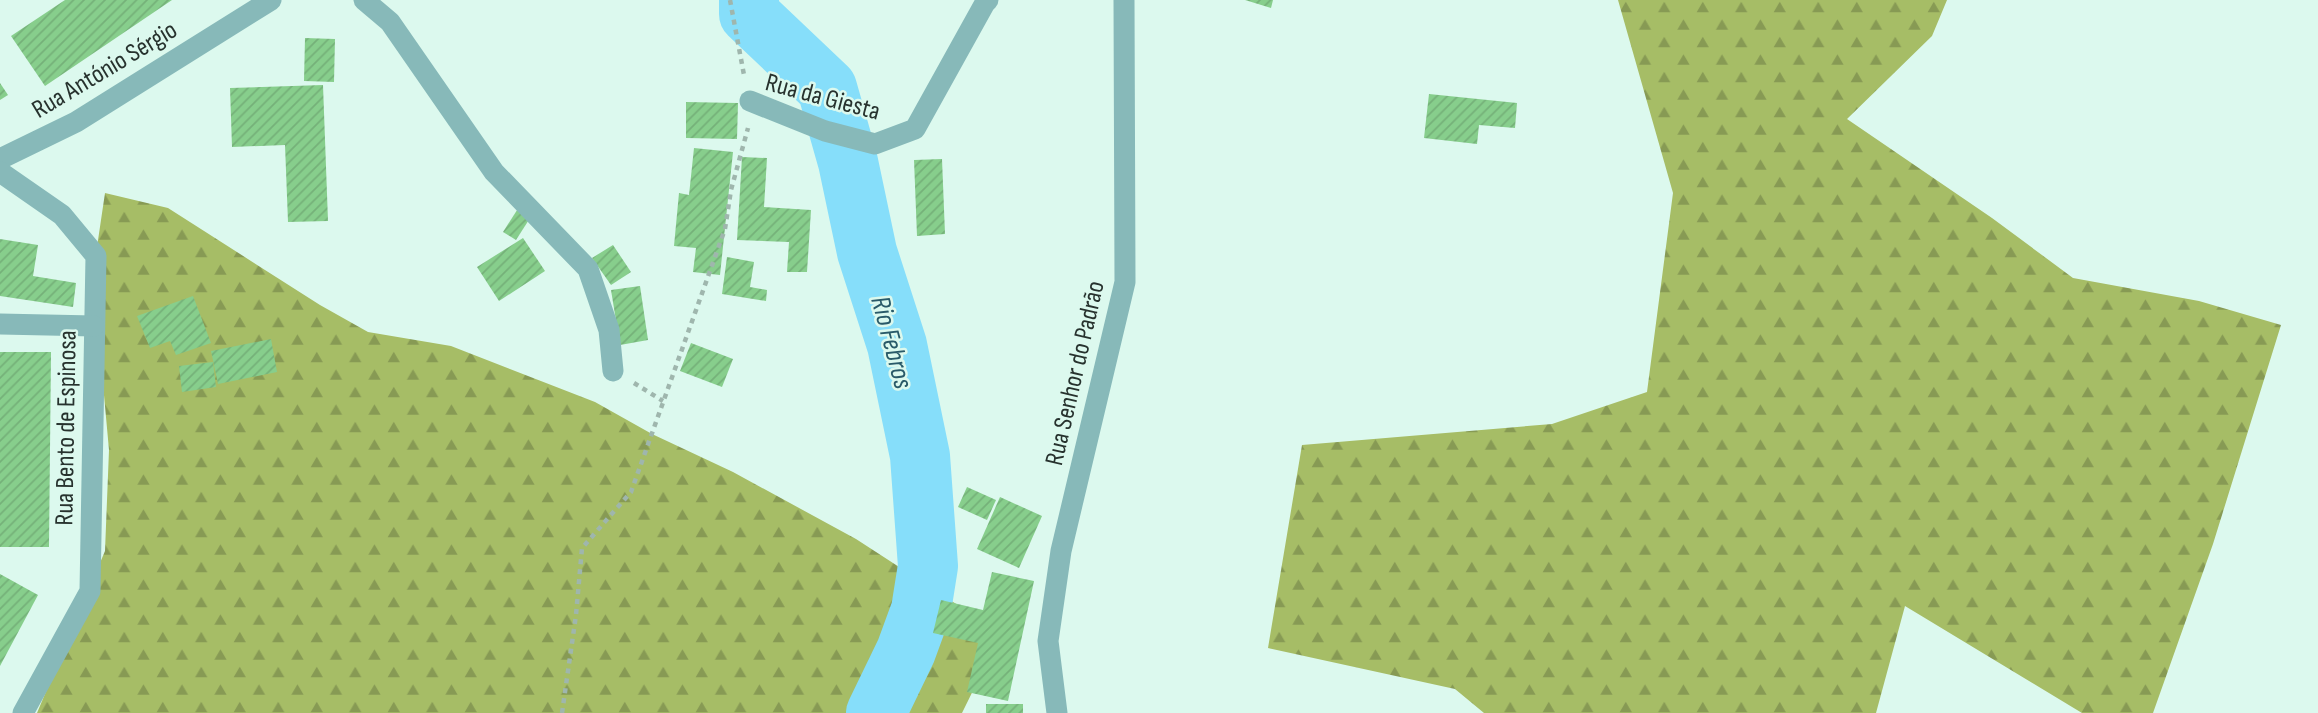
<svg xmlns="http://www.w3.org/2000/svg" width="2318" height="713" font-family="'Sofia Sans Condensed',sans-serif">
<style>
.forest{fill:url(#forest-firs)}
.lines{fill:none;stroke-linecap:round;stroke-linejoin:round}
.river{stroke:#86defa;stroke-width:60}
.building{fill:url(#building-hatch)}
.path{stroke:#9fb6ad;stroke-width:4.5;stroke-dasharray:5 5;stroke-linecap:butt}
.minor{stroke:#87b9b9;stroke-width:21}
.tertiary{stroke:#87b9b9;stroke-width:21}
.labels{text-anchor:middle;stroke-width:5;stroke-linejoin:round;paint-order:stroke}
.street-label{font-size:26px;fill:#27322e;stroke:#dcf9ee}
.water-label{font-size:28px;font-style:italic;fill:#295a69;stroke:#dcf9ee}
</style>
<defs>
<pattern id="forest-firs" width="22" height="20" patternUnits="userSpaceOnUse" patternTransform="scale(1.75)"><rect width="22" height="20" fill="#a6bd66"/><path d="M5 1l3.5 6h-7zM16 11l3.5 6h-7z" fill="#879a54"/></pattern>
<pattern id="building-hatch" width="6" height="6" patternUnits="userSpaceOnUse" patternTransform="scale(1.75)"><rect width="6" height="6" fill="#87ce8c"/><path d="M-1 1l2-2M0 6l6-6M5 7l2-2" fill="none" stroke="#75b179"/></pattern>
</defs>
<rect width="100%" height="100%" fill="#dcf9ee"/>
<!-- forest -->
<g class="forest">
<polygon points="1618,0 1947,0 1932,36 1847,119 1992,218 2073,278 2199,301 2281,325 2213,544 2153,713 2082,713 1905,606 1876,713 1484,713 1455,689 1268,648 1302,445 1552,424 1647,392 1673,193"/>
<polygon points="105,193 168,208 320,305 368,332 451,346 595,402 652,434 733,472 856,539 967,611 993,650 962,713 37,713 105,551 109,450 93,274"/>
</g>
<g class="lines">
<!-- river -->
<polyline class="river" points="749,0 749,14 827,88 848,162 867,252 897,345 920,456 928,566 921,610 906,651 876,713"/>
</g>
<!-- building -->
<g class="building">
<polygon points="65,0 172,0 45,86 11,36"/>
<polygon points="1245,0 1273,0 1271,8"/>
<polygon points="305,38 335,39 334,82 304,81"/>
<polygon points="0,83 8,95 0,100"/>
<polygon points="323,85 328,221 288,222 285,145 232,147 230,88"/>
<polygon points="1429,94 1517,103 1515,128 1479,125 1477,144 1424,138"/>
<polygon points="686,102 738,103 737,139 686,138"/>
<polygon points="694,148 733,152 720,275 693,272 696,248 674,246 679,193 689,195"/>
<polygon points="742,157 767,158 764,207 811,210 807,272 787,272 789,242 737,240"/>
<polygon points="942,159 945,234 917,236 914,160"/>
<polygon points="519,207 532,215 516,240 503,232"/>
<polygon points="523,238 545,271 499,301 477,267"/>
<polygon points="0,239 38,245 33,276 76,283 73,307 0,296"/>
<polygon points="613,245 631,272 611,285 592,258"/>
<polygon points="727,257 754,262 750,287 767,290 766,301 722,294"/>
<polygon points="640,286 648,340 620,345 611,290"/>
<polygon points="193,296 211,343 176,355 170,341 150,348 137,316"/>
<polygon points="271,339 277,372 218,384 211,351"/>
<polygon points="691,343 733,359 722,387 680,371"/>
<polygon points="0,352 51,352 49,547 0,547"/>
<polygon points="213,362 216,387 182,392 179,366"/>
<polygon points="967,487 996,500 987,520 958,507"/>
<polygon points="1000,497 1042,516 1019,568 977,549"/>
<polygon points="992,572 1034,581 1008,701 967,692 978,643 933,633 941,600 983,610"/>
<polygon points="0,574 38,595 0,666"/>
<rect x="986" y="704" width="37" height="9"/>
</g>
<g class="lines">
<!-- path -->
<g class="path">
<polyline points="730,0 744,75"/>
<polyline points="634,383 663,401"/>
<polyline points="562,713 576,615 582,548 631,492 725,229 731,190 748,128"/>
</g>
<!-- minor -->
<g class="minor">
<polyline points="364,0 390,22 494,172 588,269 609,330 613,371"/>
<polyline points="750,101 825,131 875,144 915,129 985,3 988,0"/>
<polyline points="0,159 76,122 271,0"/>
<polyline points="0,172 62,215 96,256 90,591 23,713"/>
<polyline points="0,324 94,326"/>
</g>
<!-- tertiary -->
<polyline class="tertiary" points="1057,713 1048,641 1061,551 1125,282 1124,0"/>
</g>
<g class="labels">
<!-- street labels -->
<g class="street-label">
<text transform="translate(104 69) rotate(-31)" y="9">Rua António Sérgio</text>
<text transform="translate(823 96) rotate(15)" y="9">Rua da Giesta</text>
<text transform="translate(1074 373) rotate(-77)" y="9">Rua Senhor do Padrão</text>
<text transform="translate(65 428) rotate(-89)" y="9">Rua Bento de Espinosa</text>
</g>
<!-- water labels -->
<g class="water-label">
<text transform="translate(893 342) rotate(75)" y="10">Rio Febros</text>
</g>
</g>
</svg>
